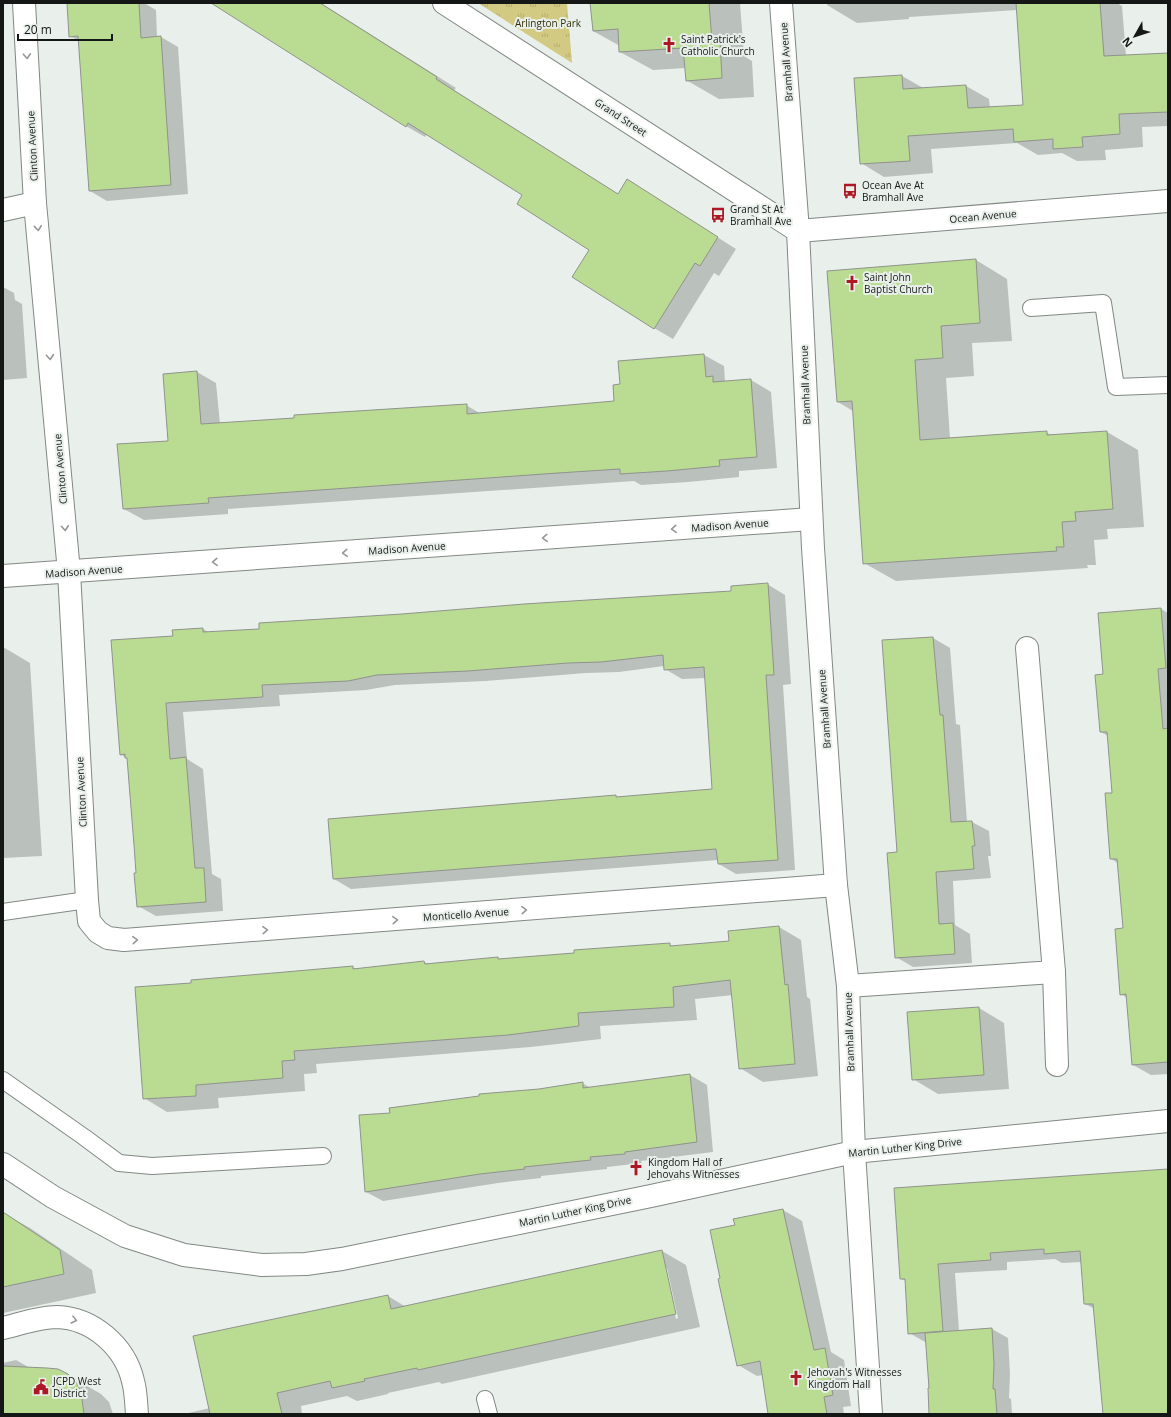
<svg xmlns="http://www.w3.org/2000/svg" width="1171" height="1417" font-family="'Open Sans',sans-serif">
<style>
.park{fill:url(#park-tufts)}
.shadow{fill:#0003;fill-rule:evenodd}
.building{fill:#b9db92;stroke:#90938d}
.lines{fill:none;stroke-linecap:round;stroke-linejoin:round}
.lane-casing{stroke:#828884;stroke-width:18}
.street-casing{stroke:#828884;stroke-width:24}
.secondary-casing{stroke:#828884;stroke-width:24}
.lane{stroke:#fff;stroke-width:16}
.street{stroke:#fff;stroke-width:22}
.secondary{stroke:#fff;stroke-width:22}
.oneway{stroke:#969796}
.labels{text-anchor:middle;stroke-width:4;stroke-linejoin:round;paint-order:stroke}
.park-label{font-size:10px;fill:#322e09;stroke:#e9f0eb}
.poi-label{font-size:10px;fill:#151716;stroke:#e9f0eb;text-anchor:start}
.street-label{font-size:10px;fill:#151716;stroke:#e9f0eb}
</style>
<defs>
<pattern id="park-tufts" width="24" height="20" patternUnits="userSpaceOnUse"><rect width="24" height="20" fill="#d2ca82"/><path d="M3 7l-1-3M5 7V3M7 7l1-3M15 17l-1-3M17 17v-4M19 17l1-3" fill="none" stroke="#b3ad70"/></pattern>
</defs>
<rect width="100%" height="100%" fill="#e9f0eb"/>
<!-- park -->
<polygon class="park" points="479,3 567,3 572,63 478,3"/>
<!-- shadow -->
<g class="shadow">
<polygon points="68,3 144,3 156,10 157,38 161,37 178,47 188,194 107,201 90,191 79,41 70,36"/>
<polygon points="223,3 321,3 456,88 454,90 618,194 646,192 736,249 719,276 714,273 673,339 654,328 590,250 524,195 427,134 425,137 406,126"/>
<polygon points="592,3 740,3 744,56 752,61 754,97 719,99 686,80 686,68 653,70 620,52 620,46 593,31"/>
<polygon points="827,3 1117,3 1122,6 1126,56 1168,54 1168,126 1142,127 1143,147 1105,150 1106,160 1077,161 1062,153 1038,155 1017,143 931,149 933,173 884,177 861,163 902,76 925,89 966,86 989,99 990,108 1024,106 1017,10 909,17 909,19 857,23 827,5"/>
<polygon points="976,260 1007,279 1012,341 972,343 974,376 946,378 950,439 1046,432 1052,436 1107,432 1138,450 1144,527 1107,529 1108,539 1094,540 1096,565 1087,565 1088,568 896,581 864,563 853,411 838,402"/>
<polygon points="3,287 14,293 15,300 22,304 27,378 3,380"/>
<polygon points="704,355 724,366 725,382 751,380 771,392 777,468 739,471 739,477 688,482 641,485 634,481 228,509 228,514 144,520 124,509 169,442 197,372 216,383 220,424 466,405 481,414 615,402 621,385"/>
<polygon points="767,584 785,595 791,684 783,685 795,870 736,874 719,864 718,860 351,889 334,879 329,820 616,796 619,798 713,790 706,678 682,679 665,669 664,666 619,672 586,673 486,681 395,685 366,690 279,695 280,706 183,712 187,759 203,769 212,874 221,879 223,911 156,916 138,906 137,874 128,759 120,754 174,637 203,629 210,633 732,592"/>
<polygon points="1161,609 1168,613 1168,1074 1151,1075 1133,1065 1127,998 1121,994 1124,929 1118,863 1111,859 1113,794 1108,736 1101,732 1104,675"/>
<polygon points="933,638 950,648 956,724 960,725 967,822 972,822 989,831 991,856 988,856 991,878 953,881 955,925 970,934 972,963 913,967 896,957 898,853"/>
<polygon points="3,647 30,663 42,856 3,858"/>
<polygon points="779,927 801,940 807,997 810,999 818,1076 763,1082 740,1068 733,995 695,999 697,1020 600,1026 601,1039 531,1047 316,1064 317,1073 304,1074 305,1091 218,1098 219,1108 167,1112 144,1098 192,984 352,967 356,969 424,962 428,964 498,958 501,960 669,944 674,947 730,942"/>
<polygon points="979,1008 1004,1023 1009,1089 938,1094 913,1079"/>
<polygon points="690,1075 707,1085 713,1152 641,1161 642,1163 607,1167 607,1169 541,1176 541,1178 498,1183 383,1201 366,1192 391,1114 582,1083 591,1088"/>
<polygon points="1168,1170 1168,1414 1104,1414 1095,1309 1085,1304 1082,1262 1062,1263 1055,1259 1007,1262 1007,1270 955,1273 959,1331 992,1329 1008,1338 1010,1374 1009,1398 1011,1399 1012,1414 928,1414 930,1414 927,1343 909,1333 906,1281 901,1279"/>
<polygon points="783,1210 802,1221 831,1352 844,1360 851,1406 843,1407 844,1414 769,1414 763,1375 757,1376 738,1365 721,1279 736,1226"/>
<polygon points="3,1213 30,1228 92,1270 96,1293 3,1313"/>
<path d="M662,1251L686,1265L700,1327L442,1384L439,1382L388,1393V1394L357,1401L347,1396L301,1406L302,1414H184L210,1408L388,1296L406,1307ZM665,1268H667L678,1318L676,1319Z"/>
<path d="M16,1360L30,1368L68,1375L101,1394L109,1402L113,1414H3V1363ZM77,1387H79L84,1397H82Z"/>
</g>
<!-- building -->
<g class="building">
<polygon points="67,3 139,3 141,38 161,36 171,185 89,191 78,36 69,37"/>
<polygon points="211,3 320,3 437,77 436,79 458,93 618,194 627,179 718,237 700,266 695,263 654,329 572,277 589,250 517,204 522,195 408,123 406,127"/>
<polygon points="590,3 709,3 712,41 720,41 722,78 686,81 683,48 619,52 618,29 593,31"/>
<polygon points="1016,3 1100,3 1104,56 1168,53 1168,112 1119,114 1120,134 1082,137 1083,147 1053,149 1053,139 1014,142 1013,129 908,136 910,161 860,164 854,78 902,75 903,89 966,85 968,108 1023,105"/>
<polygon points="976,259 980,323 941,326 943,358 915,360 920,440 1047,431 1047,435 1107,431 1113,509 1075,512 1076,521 1062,522 1064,547 1056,547 1057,551 863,564 852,401 837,402 827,271"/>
<polygon points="704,354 706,377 713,376 713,382 751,379 757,457 719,460 720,466 667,471 620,474 620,469 558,473 208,498 209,503 123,509 117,444 168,441 163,374 197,371 201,424 294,418 294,415 467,404 467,414 614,401 613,385 620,384 618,361"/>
<polygon points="768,583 774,675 766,675 778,860 718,864 716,849 333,879 328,819 616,795 616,797 712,789 704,667 664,670 663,655 601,662 568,663 468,671 377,675 348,681 262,685 263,697 166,703 170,759 186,757 195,868 204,868 206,902 137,907 134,873 136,873 134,845 127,758 125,758 125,754 120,755 111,640 173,636 172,630 203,628 203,632 259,629 259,623 402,614 524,604 731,591 731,586"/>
<polygon points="1161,608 1166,668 1158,669 1163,729 1168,728 1168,1062 1132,1065 1126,994 1120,995 1115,929 1123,928 1117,859 1110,859 1105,793 1112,793 1107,732 1100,732 1095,675 1103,674 1098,613"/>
<polygon points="933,637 940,715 943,715 951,822 972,821 975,846 972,846 974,869 936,872 939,924 953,923 955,954 895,958 887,853 897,852 882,640"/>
<polygon points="779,926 785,985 788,984 795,1064 739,1069 730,980 673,987 674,1007 578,1013 579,1026 508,1035 294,1051 295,1060 282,1061 283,1078 196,1085 196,1096 143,1099 135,987 191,983 191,980 285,972 353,966 353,969 424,961 425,964 498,957 498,959 574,953 574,950 670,943 670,946 729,941 728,931"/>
<polygon points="979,1007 984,1075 912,1080 907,1012"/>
<polygon points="690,1074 697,1142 625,1152 625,1154 590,1157 591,1160 524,1167 525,1169 480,1174 365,1192 359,1115 390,1113 389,1108 479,1096 479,1094 539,1089 583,1082 583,1088"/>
<polygon points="1168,1169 1168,1414 1103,1414 1093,1304 1084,1304 1080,1251 1044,1254 1044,1249 990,1253 991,1260 938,1264 943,1331 908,1334 905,1279 900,1279 894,1188"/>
<polygon points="783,1209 814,1350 825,1348 833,1395 824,1397 827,1414 768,1414 760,1361 737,1366 718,1279 720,1278 710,1230 735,1225 733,1219"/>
<polygon points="3,1212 60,1250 64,1274 3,1287"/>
<polygon points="662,1250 676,1314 418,1370 417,1368 364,1379 365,1381 332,1388 330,1381 277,1393 282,1414 210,1414 193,1336 388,1295 391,1309"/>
<polygon points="992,1328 994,1364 993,1389 995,1389 997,1414 929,1414 928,1388 929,1388 925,1333"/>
<polygon points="3,1366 47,1368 58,1369 68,1374 76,1382 81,1392 84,1414 3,1414"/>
</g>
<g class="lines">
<!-- lane casing -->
<g class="lane-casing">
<g id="lane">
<polyline points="1031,308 1103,303 1116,387 1168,385"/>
<polyline points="3,912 87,900"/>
<polyline points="3,1080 84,1137 119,1163 152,1166 323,1156"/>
<polyline points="485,1399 489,1414"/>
</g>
</g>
<!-- street casing -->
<g class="street-casing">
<g id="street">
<polyline points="24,3 35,203 69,572 87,900 89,921 98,932 108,938 124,940 836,885"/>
<polyline points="781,3 798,231 813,548 836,885 848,986 854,1152 871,1414"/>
<polyline points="3,210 35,203"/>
<polyline points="3,576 811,519"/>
<polyline points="1054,972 1057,1065"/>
<polyline points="848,986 1054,972 1027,648"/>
<path d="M3,1328C20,1324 39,1317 57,1317C92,1318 125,1346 133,1381C136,1391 136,1403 137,1414"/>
</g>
</g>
<!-- secondary casing -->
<g class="secondary-casing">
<g id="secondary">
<polyline points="444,3 798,231 1168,201"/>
<polyline points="3,1164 53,1197 125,1236 184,1255 262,1265 306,1264 342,1259 651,1196 854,1152 1168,1121"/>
</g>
</g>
<!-- lane -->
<use href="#lane" class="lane"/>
<!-- street -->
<use href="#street" class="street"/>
<!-- secondary -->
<use href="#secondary" class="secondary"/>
</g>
<!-- one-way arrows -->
<defs><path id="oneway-chevron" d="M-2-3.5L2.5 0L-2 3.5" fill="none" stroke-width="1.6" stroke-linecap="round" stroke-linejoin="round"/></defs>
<g class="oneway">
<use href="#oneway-chevron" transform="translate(27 56) rotate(87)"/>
<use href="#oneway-chevron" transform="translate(38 228) rotate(84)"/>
<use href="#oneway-chevron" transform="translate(50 357) rotate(85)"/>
<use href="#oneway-chevron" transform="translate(65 528) rotate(85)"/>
<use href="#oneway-chevron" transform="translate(674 529) rotate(176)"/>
<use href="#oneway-chevron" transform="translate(545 538) rotate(176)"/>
<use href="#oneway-chevron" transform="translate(345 553) rotate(176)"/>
<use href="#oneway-chevron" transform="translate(215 562) rotate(176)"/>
<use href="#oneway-chevron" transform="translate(524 910) rotate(-4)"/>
<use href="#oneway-chevron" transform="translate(395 920) rotate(-4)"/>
<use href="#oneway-chevron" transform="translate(265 930) rotate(-4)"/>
<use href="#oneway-chevron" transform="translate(135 940) rotate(-4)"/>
<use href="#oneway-chevron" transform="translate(74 1320) rotate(14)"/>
</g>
<!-- icons -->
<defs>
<g id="church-bare" transform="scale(1.2)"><path d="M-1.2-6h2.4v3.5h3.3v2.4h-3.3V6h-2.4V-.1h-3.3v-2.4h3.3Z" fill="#ac1823" stroke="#e9f0eb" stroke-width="2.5" paint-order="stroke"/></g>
<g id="bus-bare" transform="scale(1.2)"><path d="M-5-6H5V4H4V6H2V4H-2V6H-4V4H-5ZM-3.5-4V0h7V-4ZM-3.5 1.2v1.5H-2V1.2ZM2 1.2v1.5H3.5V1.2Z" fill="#ac1823" stroke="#e9f0eb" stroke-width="2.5" paint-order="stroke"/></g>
<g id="civic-bare" transform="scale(1.2)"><path d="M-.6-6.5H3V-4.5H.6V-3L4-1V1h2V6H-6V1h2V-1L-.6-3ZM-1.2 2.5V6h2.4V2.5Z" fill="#ac1823" stroke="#e9f0eb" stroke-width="2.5" paint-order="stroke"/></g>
</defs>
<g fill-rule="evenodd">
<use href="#church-bare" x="669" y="45"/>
<use href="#bus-bare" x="850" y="191"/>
<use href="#bus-bare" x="718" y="215"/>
<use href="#church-bare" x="852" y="283"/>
<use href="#church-bare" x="636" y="1168"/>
<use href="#church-bare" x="796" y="1378"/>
<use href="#civic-bare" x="41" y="1387"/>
</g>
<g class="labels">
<!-- park labels -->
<g class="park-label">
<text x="548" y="27">Arlington Park</text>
</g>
<!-- poi labels -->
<g class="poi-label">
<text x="681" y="43">Saint Patrick's<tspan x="681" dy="12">Catholic Church</tspan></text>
<text x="862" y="189">Ocean Ave At<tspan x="862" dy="12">Bramhall Ave</tspan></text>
<text x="730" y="213">Grand St At<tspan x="730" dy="12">Bramhall Ave</tspan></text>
<text x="864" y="281">Saint John<tspan x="864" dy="12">Baptist Church</tspan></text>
<text x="648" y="1166">Kingdom Hall of<tspan x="648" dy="12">Jehovahs Witnesses</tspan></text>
<text x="808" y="1376">Jehovah's Witnesses<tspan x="808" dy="12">Kingdom Hall</tspan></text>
<text x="53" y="1385">JCPD West<tspan x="53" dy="12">District</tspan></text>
</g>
<!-- street labels -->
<g class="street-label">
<text transform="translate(786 62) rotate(-94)" y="4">Bramhall Avenue</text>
<text transform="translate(621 117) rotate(33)" y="4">Grand Street</text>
<text transform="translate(32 146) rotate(-93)" y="4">Clinton Avenue</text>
<text transform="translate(983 216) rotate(-5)" y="4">Ocean Avenue</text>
<text transform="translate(805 385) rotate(-92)" y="4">Bramhall Avenue</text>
<text transform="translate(60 469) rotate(-95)" y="4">Clinton Avenue</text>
<text transform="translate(730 525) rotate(-4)" y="4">Madison Avenue</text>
<text transform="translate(407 548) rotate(-4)" y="4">Madison Avenue</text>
<text transform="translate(84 571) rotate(-4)" y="4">Madison Avenue</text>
<text transform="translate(824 709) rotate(-94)" y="4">Bramhall Avenue</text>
<text transform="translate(81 792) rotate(-93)" y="4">Clinton Avenue</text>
<text transform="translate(466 914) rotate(-4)" y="4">Monticello Avenue</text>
<text transform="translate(849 1032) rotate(-92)" y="4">Bramhall Avenue</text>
<text transform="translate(905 1147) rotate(-6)" y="4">Martin Luther King Drive</text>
<text transform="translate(575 1211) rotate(-12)" y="4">Martin Luther King Drive</text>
</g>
</g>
<!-- border -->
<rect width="1171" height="1417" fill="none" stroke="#151716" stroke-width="8"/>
<!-- north arrow -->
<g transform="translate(1135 36) rotate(231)" stroke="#e9f0eb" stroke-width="3" paint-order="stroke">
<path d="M0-3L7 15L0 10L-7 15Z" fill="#151716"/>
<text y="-6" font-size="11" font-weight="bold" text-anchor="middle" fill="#151716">N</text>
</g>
<!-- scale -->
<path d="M18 34v6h94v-6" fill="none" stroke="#151716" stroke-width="2"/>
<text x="24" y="34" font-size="12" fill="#151716" stroke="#e9f0eb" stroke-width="3" paint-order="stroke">20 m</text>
</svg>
